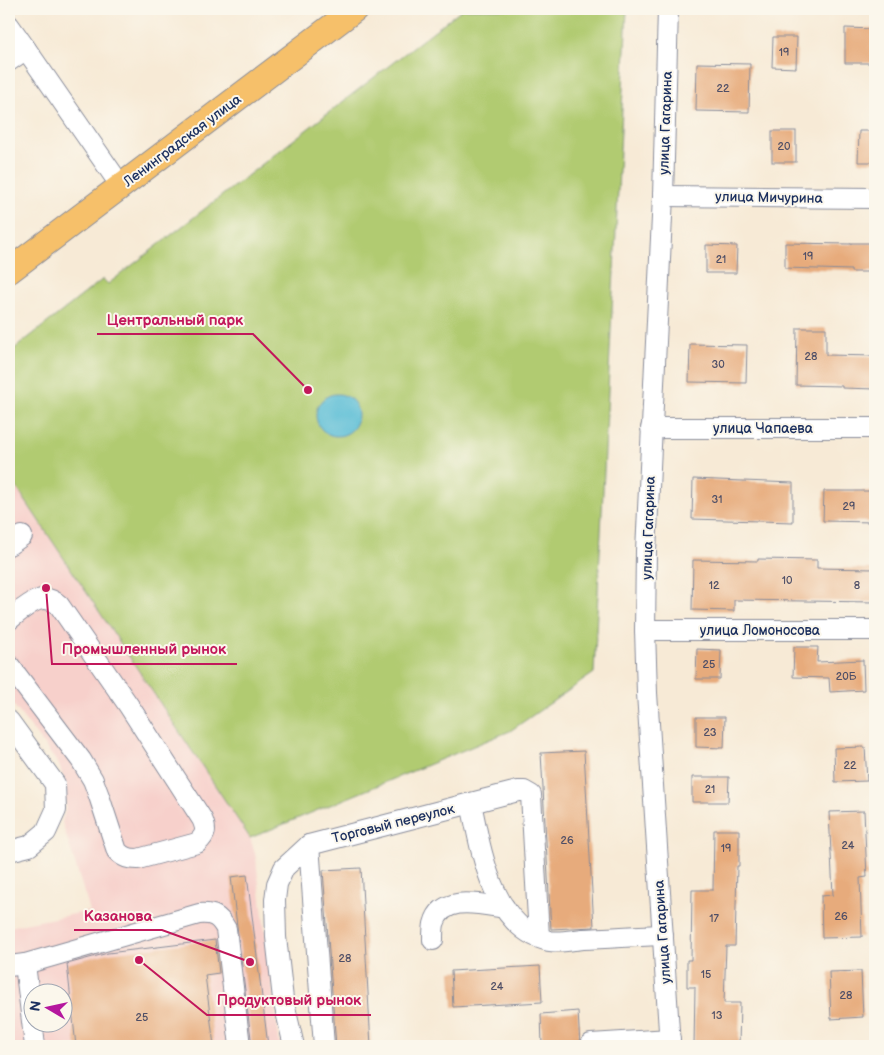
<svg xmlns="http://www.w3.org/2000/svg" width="884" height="1055" font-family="'Balsamiq Sans',sans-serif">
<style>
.built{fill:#f7d0cb;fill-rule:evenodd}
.green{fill:#b1cb71;stroke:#667d68}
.water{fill:#57bcd5;stroke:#39769a}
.building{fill:#e7ab7c}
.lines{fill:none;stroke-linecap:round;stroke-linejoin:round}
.minor-casing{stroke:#898c9a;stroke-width:22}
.major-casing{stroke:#898c9a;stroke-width:27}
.minor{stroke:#fff;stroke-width:20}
.major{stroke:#f6c06b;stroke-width:25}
.labels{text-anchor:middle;stroke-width:4;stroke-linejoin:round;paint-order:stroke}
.number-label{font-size:11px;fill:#4e4e66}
.street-label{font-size:14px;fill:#1b2f5e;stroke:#fbf7ec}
.leader{fill:none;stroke:#c2185b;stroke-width:2}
.callout-dot{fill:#c2185b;stroke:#fbf7ec;stroke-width:2}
.callout-label{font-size:15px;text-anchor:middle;font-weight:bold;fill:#c2185b;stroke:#fbf7ec;stroke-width:4;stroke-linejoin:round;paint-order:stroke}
</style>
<rect width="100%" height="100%" fill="#fbf7ec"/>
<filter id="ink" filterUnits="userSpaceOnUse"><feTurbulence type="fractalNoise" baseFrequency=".02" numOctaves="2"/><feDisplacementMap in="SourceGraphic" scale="10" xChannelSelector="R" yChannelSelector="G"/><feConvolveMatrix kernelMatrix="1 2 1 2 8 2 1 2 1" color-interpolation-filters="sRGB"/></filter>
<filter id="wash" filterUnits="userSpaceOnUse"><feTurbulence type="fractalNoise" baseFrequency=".0096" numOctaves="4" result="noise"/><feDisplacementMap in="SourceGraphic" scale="20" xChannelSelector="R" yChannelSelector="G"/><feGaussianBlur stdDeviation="1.12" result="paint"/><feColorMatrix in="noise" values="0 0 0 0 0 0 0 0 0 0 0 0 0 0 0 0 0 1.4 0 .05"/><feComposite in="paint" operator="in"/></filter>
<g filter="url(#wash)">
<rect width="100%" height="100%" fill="#f7ead6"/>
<!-- built -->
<path class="built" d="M9,476L250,838L255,853L280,1046H9V927L90,911L62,822L66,807V785L59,765L9,699ZM32,992H62V1022H32Z"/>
<!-- green -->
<polygon class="green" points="462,9 627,9 594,673 510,731 250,838 9,476 9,353 103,279 108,284"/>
<!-- water -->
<circle class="water" cx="337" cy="415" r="21"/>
<g id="blocks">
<!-- building -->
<g class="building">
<polygon points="845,28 875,29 875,63 845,63"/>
<polygon points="773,37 797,37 796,68 772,67"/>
<polygon points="697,63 750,64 749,112 696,111"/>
<rect x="772" y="131" width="24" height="31"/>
<polygon points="859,131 875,131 875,162 858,162"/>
<polygon points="785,243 851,244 851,243 875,243 874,272 851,272 851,270 785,268"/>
<polygon points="706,245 737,246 736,273 706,273"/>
<polygon points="797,328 826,328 826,355 875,356 875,389 842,388 842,386 796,385"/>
<polygon points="690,344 747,345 746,383 689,382"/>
<polygon points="693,479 793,483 793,522 692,519"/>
<polygon points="824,491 874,491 873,522 823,521"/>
<polygon points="758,559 817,560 817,568 875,569 875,602 734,600 734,611 692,610 693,560 758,561"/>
<polygon points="794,647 818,647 817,662 863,660 864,690 830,692 829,678 793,677"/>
<polygon points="697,649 721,650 720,679 696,679"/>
<polygon points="696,717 725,717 724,748 696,747"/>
<polygon points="865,747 867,781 835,782 834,748"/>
<polygon points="584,751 594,927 551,929 541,753"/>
<polygon points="692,777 729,777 728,802 692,802"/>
<polygon points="864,811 867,877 860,878 862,937 822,938 821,896 833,895 829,812"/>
<polygon points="714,830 739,830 739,866 737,866 735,946 726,946 724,1003 740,1003 739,1046 694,1046 695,987 687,987 687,960 691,960 692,890 713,890"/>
<polygon points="361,868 371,1046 336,1046 323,870"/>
<polygon points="247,875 268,1046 252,1046 237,926 231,877"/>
<polygon points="215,940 219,973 205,975 214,1046 76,1046 67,964 108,953"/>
<polygon points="540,966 542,1002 453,1007 451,971"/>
<polygon points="861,971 863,1017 831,1019 829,972"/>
<polygon points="578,1011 580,1046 542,1046 541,1014"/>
</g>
</g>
</g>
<g filter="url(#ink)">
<use href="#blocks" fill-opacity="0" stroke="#898c9a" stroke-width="1"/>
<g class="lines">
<!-- minor casing -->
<g class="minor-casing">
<g id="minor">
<polyline points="668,9 663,196 646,551 645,630 647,693 670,1046"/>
<polyline points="9,25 26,49"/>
<polyline points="9,61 26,49 121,186"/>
<polyline points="663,196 875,198"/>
<polyline points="651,428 875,428"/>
<polyline points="9,545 22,536"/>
<path d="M9,620C25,608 41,589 59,605L129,706L202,819C207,830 206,835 197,843L138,859C129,859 124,858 117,851L99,796L93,780L81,760L9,665"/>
<polyline points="645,630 875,630"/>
<polyline points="9,721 55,784 56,810 46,832 29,846 9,851"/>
<polyline points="471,803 518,791 524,791 531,795 539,937"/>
<polyline points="309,845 324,1046"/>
<path d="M433,940C433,935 433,929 434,924C442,893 483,905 505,908"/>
<path d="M25,964L199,914C213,913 219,916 226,929L240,1046"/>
<polyline points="9,966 25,964 35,1046"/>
<polyline points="591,1044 670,1039"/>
<path d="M294,1046L283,999L276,937L275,900L277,884L284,868L309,845L471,803C481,850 492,928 549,941C559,943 572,940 583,939C609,938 636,936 663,935"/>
</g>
</g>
<!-- major casing -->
<g class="major-casing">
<polyline id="major" points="9,271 355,9"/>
</g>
<!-- minor -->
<use href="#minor" class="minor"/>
<!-- major -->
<use href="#major" class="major"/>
</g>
</g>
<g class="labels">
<!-- number labels -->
<g class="number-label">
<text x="784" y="56">19</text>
<text x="723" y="92">22</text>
<text x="784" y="150">20</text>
<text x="808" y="260">19</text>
<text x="721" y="263">21</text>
<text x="811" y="360">28</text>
<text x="718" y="368">30</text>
<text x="717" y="503">31</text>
<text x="849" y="510">29</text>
<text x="787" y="584">10</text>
<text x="714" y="589">12</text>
<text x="857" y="589">8</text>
<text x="709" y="668">25</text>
<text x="846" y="680">20Б</text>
<text x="710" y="736">23</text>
<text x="850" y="769">22</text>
<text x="710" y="793">21</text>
<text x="567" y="844">26</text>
<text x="848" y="849">24</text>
<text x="726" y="852">19</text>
<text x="841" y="920">26</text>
<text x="714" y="922">17</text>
<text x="345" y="962">28</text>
<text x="706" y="978">15</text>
<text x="497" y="990">24</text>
<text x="846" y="999">28</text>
<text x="717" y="1019">13</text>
<text x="142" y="1021">25</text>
</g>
<!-- street labels -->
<g class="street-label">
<text transform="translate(665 123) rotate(-88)" y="5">улица Гагарина</text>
<text transform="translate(182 140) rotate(-37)" y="5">Ленинградская улица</text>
<text transform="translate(769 197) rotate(1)" y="5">улица Мичурина</text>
<text x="763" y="433">улица Чапаева</text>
<text transform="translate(648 528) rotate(-88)" y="5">улица Гагарина</text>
<text x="760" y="635">улица Ломоносова</text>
<text transform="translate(393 823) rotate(-14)" y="5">Торговый переулок</text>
<text transform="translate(662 932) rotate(-94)" y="5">улица Гагарина</text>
</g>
</g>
<!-- callouts -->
<path class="leader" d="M308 390L253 334H97M46 588L52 664H237M250 962L162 930H74M139 960L207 1015H371"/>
<g class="callout-dot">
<circle cx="308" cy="390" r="5"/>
<circle cx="46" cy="588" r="5"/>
<circle cx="250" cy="962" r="5"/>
<circle cx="139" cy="960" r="5"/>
</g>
<g class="callout-label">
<text x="175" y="325">Центральный парк</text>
<text x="144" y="654">Промышленный рынок</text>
<text x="118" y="921">Казанова</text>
<text x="289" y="1005">Продуктовый рынок</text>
</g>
<!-- margin -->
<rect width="884" height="1055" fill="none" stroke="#fbf7ec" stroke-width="30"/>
<!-- north arrow -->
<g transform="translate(48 1008) rotate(279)"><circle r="24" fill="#fbf7ec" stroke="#a1a7b3"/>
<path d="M0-4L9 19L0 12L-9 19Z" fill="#b5179e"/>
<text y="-8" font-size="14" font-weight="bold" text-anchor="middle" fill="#1b2f5e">N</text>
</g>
</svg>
